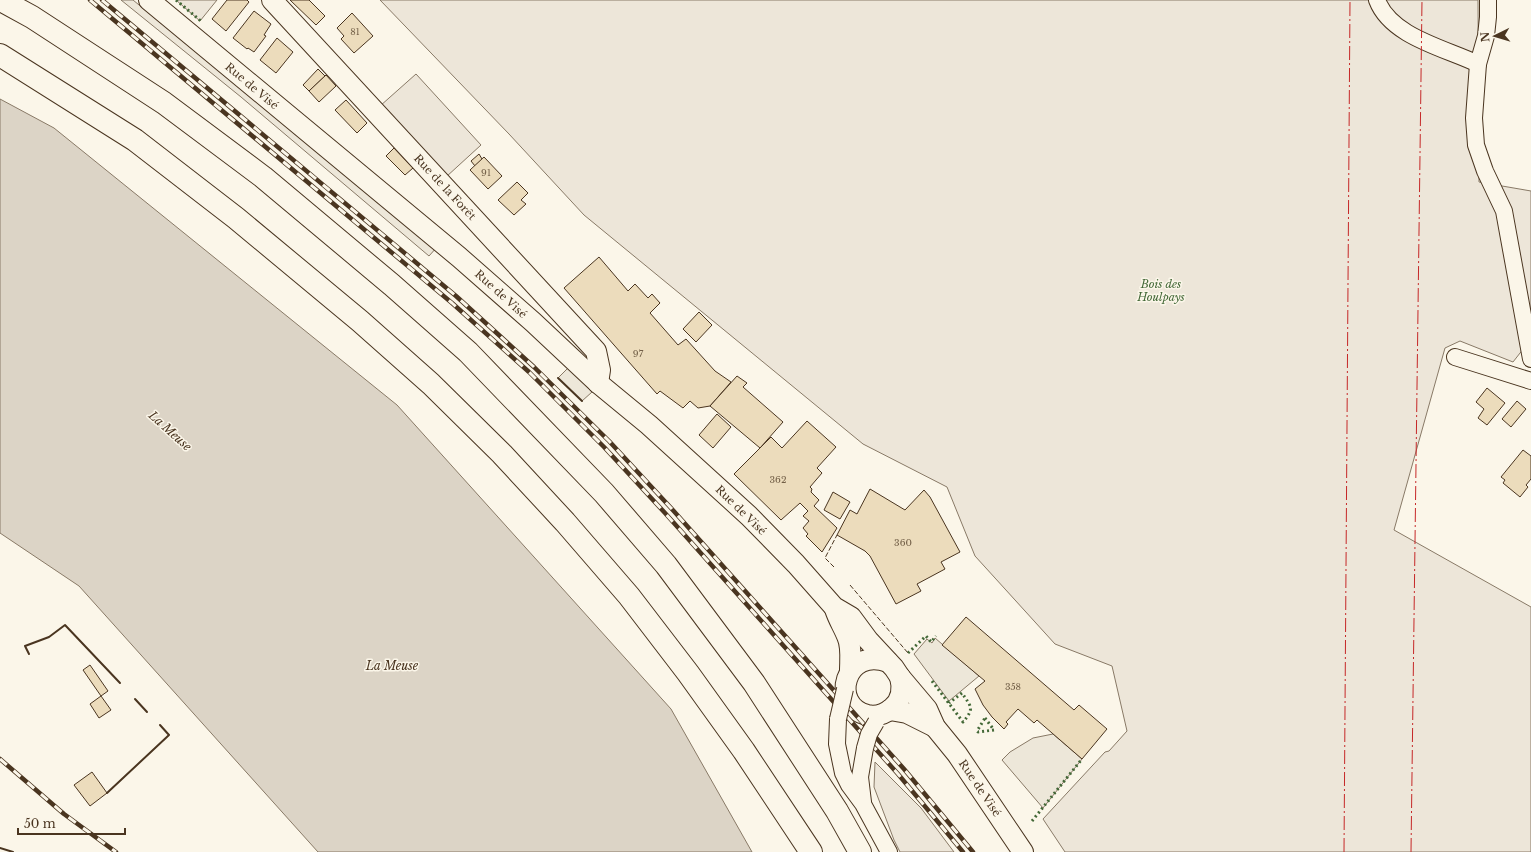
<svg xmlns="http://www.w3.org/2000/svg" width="1531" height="852" font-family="'Libre Baskerville',serif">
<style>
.green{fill:#ede6d9;stroke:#887966}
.parking{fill:#ede7d9;stroke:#887966}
.water{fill:#dcd4c6;stroke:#887966}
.building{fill:#ecdcbc;stroke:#4a3520}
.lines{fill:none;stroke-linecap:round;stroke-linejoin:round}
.minor-casing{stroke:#4a3520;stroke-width:18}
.major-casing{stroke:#4a3520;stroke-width:22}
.highway-casing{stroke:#4a3520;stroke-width:24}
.minor{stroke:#fbf6e9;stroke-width:16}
.major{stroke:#fbf6e9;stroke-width:20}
.highway{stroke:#fbf6e9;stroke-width:22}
.rail-casing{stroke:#4a3520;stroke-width:4.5}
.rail{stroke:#fbf6e9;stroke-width:3;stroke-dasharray:9;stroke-linecap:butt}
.minor-bridge-casing{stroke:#4a3520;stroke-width:18;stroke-linecap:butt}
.minor-bridge{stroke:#fbf6e9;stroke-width:16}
.hedge{stroke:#436837;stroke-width:3;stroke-dasharray:2 3;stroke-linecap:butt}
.fence{stroke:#4a3520;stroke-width:1;stroke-dasharray:5 2;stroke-linecap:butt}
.wall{stroke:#4a3520;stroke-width:2}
.power{stroke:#c62828;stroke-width:1;stroke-dasharray:14 3 2 3;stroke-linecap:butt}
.labels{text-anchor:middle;stroke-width:3;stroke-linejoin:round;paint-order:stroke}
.number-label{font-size:9px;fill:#725f47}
.street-label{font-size:11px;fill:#4a3520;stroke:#fbf6e9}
.park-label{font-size:11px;font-style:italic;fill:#436837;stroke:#fbf6e9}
.water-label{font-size:12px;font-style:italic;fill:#4a3520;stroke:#fbf6e9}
</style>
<rect width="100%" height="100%" fill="#fbf6e9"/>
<!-- green -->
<g class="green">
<polygon points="176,0 217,0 200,21"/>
<polygon points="380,0 1478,0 1479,182 1531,191 1531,339 1513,362 1460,341 1445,348 1394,530 1531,607 1531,852 1065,852 1043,819 1105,752 1109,751 1127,731 1112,666 1055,644 975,556 947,487 863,444 584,215 509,134"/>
<polygon points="416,74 481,145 446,177 380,106"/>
<polygon points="875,762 921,808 954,852 900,852 894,840 874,787"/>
</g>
<!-- parking -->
<g class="parking">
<polygon points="121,0 133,0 293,132 437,247 429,256 241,97"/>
<polygon points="568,368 592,392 582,401 558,378"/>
<polygon points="935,638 979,676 949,701 914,654 927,639 932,643"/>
<polygon points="1053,734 1082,759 1043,808 1002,760 1010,752 1033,738"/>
</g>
<!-- water -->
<polygon class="water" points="0,99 54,128 397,405 671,709 752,852 318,852 79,586 0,533"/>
<!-- building -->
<g class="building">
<polygon points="227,0 247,0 249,2 226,31 212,19"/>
<polygon points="290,0 309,0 325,16 316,25"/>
<polygon points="254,11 271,24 264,35 266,36 254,52 248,48 247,49 233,38"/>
<polygon points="352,13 373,36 354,53 341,39 344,36 337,28"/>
<polygon points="277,38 293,52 276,73 260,60"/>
<polygon points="318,69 325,76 309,91 303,85"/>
<polygon points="326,75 336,86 319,102 309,91"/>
<polygon points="346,100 367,123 357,133 335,110"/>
<polygon points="394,148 413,168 405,175 386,156"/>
<polygon points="479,154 482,159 475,166 471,161"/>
<polygon points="484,157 502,176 488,189 470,170"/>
<polygon points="517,182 528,193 521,200 526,204 514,215 498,200"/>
<polygon points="599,257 628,291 635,284 648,298 652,294 660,303 650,313 678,345 686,339 715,371 731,382 710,406 698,408 690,401 683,408 660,391 657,394 564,288"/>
<polygon points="699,312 712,325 696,342 683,329"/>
<polygon points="737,376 747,383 743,387 783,422 760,448 710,406"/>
<polygon points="1487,388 1505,403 1487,425 1478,418 1484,409 1476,402"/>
<polygon points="1517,401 1526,409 1511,427 1502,419"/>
<polygon points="717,414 731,427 713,448 699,435"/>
<polygon points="807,421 836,447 817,468 822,473 810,487 812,489 811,492 819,500 814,506 837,528 822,552 806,536 808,534 803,528 809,521 803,516 808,511 800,503 781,520 734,474 771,437 782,448"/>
<polygon points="1523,450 1531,456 1531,479 1526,485 1528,487 1520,497 1503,483 1505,480 1501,477"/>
<polygon points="870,489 905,510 924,490 930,497 960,552 941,562 945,569 917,584 921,591 896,604 870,556 865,551 837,535 850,510 857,514"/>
<polygon points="833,492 850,502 840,519 824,510"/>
<polygon points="966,617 1074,710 1079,705 1107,729 1082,759 1037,720 1034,723 1018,709 1006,722 1008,724 1004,729 992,717 983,705 975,689 985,681 942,645"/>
<polygon points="90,665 108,691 101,696 83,670"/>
<polygon points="101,696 111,710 99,718 90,704"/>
<polygon points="92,772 107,793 90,806 74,785"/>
</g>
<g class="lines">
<!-- minor casing -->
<g class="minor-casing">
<g id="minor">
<path d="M1377,0C1391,37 1445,48 1478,64"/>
<polyline points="1488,0 1488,17 1486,36 1478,64 1474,118 1476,145 1485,171 1504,211 1531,359"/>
<polyline points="1455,357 1531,381"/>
<polyline points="838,719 837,744 843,773 849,785 863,804 889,852"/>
<polyline points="863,802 860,777 865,748"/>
</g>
</g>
<!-- major casing -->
<g class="major-casing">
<g id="major">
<polyline points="149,0 459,257 533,322 598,383 649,425 749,516 796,564 834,607 851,617 868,640 894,668 900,677 927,709 935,727 957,754 1023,852"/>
<polyline points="272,0 596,351 600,370 598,383"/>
<path d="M835,609C838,619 843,626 847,636C852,646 850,660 850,671"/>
<path d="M888,662C845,646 829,705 867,715C876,717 885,714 892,708C902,700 903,688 900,677"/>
<polyline points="890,710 907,713 935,727"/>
</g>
</g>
<!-- highway casing -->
<g class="highway-casing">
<g id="highway">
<polyline points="1,0 32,17 164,103 263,177 392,285 468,352 604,493 666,565 754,683 837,811 860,852"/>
<polyline points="0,55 135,140 236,218 360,321 431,384 502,454 565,522 629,596 688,673 744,751 811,852"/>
</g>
</g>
<!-- minor -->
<use href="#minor" class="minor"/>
<!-- major -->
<use href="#major" class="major"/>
<!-- highway -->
<use href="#highway" class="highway"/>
<!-- rail casing -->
<g class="rail-casing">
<g id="rail">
<polyline points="90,0 452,303 529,372 604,447 665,513 898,774 963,852"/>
<polyline points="102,0 456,296 534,367 609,441 671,508 904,769 973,852"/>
<polyline points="0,759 64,814 116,852"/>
</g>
</g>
<!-- rail -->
<use href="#rail" class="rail"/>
<!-- minor-bridge casing -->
<g class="minor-bridge-casing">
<g id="minor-bridge">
<polyline points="838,719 845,689"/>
<polyline points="865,748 869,734 876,722"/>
</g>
</g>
<!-- minor-bridge -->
<use href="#minor-bridge" class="minor-bridge"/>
<!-- hedge -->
<g class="hedge">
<polyline points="176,0 202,22"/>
<polyline points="908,653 926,636 931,642 936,636"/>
<path d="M932,681L963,722C975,708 971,707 962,693L949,703"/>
<polygon points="985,718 994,730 978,732 977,731"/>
<polyline points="1032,821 1082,759"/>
</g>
<!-- fence -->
<g class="fence">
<polyline points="834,567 825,558 837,535"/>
<polyline points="850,585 908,653"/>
</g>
<!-- wall -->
<g class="wall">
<polyline points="558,378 582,401"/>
<polyline points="29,654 25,646 49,637 65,625 120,683"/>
<polyline points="135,699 147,712"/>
<polyline points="107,793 169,735 160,725"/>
<polyline points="0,848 13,852"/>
</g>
<!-- power -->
<g class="power">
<polyline points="1344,852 1350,0"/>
<polyline points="1411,852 1422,0"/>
</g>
</g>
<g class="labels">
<!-- number labels -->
<g class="number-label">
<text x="355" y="35">81</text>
<text x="486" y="176">91</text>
<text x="638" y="357">97</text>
<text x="778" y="483">362</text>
<text x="903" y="546">360</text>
<text x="1013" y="690">358</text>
</g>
<!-- street labels -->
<g class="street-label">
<text transform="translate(252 86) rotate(40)" y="4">Rue de Visé</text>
<text transform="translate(445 187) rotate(47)" y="4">Rue de la Forêt</text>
<text transform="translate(501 294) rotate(42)" y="4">Rue de Visé</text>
<text transform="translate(741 510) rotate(44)" y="4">Rue de Visé</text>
<text transform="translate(980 788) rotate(56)" y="4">Rue de Visé</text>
</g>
<!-- park labels -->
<g class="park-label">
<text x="1161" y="288">Bois des<tspan x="1161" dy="13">Houlpays</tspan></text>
</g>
<!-- water labels -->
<g class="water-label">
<text transform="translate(170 431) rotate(42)" y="4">La Meuse</text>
<text x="392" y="670">La Meuse</text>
</g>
</g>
<!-- north arrow -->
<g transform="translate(1495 36) rotate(265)" stroke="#fbf6e9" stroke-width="3" paint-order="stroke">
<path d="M0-3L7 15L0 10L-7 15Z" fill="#4a3520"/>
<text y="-6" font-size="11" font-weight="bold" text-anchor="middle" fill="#4a3520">N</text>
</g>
<!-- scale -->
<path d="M18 828v6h107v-6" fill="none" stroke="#4a3520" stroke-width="2"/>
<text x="24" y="828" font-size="12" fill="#4a3520" stroke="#fbf6e9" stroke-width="3" paint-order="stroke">50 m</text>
</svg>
